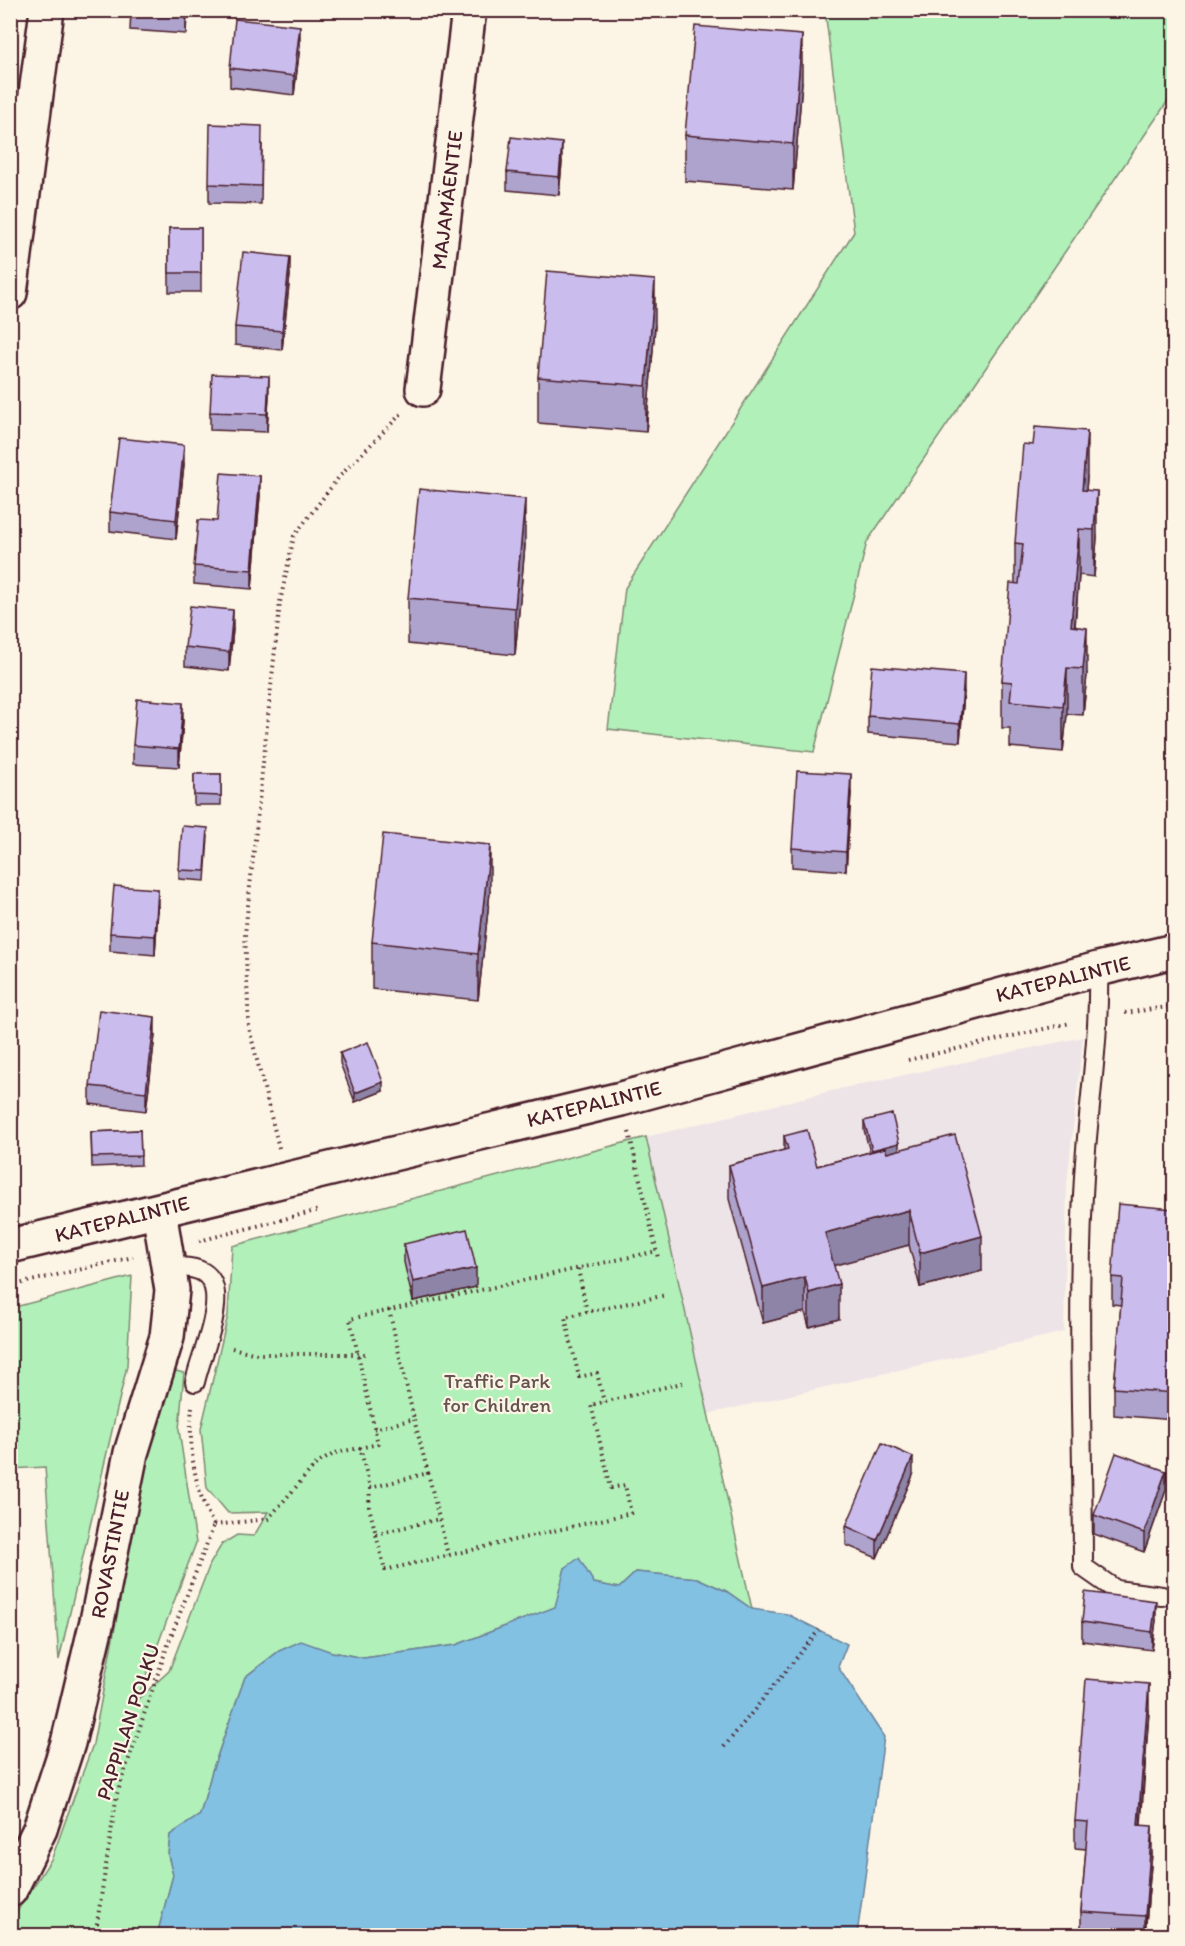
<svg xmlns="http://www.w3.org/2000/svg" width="1185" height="1946" font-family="Itim,sans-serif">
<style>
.built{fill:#ede4e8}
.green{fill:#b1f0b8;stroke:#7e8872;stroke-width:1.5}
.water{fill:#82c1e2;stroke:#6c8099;stroke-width:1.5}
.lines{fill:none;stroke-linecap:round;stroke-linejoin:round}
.service-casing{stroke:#4a1f2b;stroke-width:22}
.minor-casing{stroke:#4a1f2b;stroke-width:38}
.tertiary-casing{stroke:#4a1f2b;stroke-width:38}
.path{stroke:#4a1f2b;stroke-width:4;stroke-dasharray:1.5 4.5;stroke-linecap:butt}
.service{stroke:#fcf5e5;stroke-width:18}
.minor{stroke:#fcf5e5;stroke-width:33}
.tertiary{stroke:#fcf5e5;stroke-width:33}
.wall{fill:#aea3cd;stroke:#4a1f2b;stroke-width:1.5}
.shaded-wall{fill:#8d84a7;stroke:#4a1f2b;stroke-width:1.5}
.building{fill:#cabdee;stroke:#4a1f2b;stroke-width:1.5}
.labels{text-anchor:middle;stroke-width:4.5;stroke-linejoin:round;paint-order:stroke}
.street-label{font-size:21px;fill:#4a1f2b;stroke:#fcf5e5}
.park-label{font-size:21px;fill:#64534e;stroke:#fcf5e5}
</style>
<rect width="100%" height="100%" fill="#fcf5e5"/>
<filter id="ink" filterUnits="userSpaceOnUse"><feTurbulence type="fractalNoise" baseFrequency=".0167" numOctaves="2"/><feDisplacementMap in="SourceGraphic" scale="12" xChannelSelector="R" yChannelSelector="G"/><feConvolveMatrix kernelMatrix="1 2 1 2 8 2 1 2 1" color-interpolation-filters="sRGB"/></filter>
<g filter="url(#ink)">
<!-- built -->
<polygon class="built" points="1083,1037 1067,1184 1064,1332 708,1414 646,1137 843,1088"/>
<!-- green -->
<g class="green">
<polygon points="825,11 1174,11 1174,92 867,542 814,752 608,729 625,588 854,232"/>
<polygon points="646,1137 752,1609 726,1591 697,1578 636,1572 619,1588 594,1583 565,1568 556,1607 456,1645 364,1658 332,1652 279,1651 245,1677 212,1771 200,1815 170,1835 168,1855 173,1875 157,1935 11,1935 10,1922 52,1858 93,1744 153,1424 168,1369 184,1373 179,1430 196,1543 137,1700 169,1671 210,1564 222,1544 237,1535 254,1536 268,1512 228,1513 207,1488 201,1429 228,1315 232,1246"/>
<polygon points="132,1276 127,1366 59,1660 45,1467 11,1469 11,1308"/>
</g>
<!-- water -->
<polygon class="water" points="579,1558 594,1583 619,1588 636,1572 697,1578 726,1591 752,1609 787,1614 847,1644 838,1667 884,1737 857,1935 157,1935 173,1875 168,1855 170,1835 200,1815 212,1771 245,1677 279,1651 301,1641 332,1652 364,1658 456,1645 555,1607 565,1568"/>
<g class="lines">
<!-- service casing -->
<g class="service-casing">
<g id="service">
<path d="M1098,969C1100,1039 1088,1107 1084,1177C1076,1306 1083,1437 1083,1567L1116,1590L1162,1596"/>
<path d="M169,1268C248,1258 204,1342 195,1382"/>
</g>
</g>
<!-- minor casing -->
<g class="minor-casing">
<g id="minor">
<polyline points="10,293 47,10"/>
<polyline points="423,389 469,10"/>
<polyline points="10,1890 40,1829 68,1743 97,1621 131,1453 167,1337 172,1290 159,1211"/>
</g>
</g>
<!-- tertiary casing -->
<g class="tertiary-casing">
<polyline id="tertiary" points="10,1246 621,1099 1098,969 1174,951"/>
</g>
<!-- path -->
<g class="path">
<polyline points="1125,1013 1174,1006"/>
<polyline points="908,1060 1070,1023"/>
<polyline points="629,1132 658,1258"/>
<polyline points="279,1148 249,1028 245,934 280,602 294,536 339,477 401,414"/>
<polyline points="199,1241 319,1210"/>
<polyline points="578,1269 587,1312 666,1295"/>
<polyline points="10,1286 133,1257"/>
<polyline points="389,1310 414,1419"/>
<polyline points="587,1312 565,1317 579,1377 597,1373 604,1402"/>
<polyline points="232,1348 257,1354 365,1354"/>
<path d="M192,1407C188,1446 194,1490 214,1525"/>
<polyline points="360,1447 370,1488 428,1473 414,1419 374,1429"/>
<polyline points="428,1473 448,1555"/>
<polyline points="370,1488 369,1507 385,1570 631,1513 625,1485 611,1488 591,1405 686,1382"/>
<polyline points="214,1525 268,1519 315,1465 335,1453 378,1444 350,1319 657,1251"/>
<polyline points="376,1534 439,1519"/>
<polyline points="724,1747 819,1630"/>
<polyline points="95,1936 117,1794 168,1644 214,1525"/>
</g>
<!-- service -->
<use href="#service" class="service"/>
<!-- minor -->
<use href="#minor" class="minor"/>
<!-- tertiary -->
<use href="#tertiary" class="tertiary"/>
</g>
<!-- wall -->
<g class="wall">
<polygon points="131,10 187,10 186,34 130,30"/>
<polygon points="300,45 294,95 230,87 230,68"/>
<polygon points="802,82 793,190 685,181 685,135"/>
<polygon points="262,144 261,204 209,203 209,184"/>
<polygon points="562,162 559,195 507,190 507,172"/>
<rect x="169" y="228" width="32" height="64"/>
<polygon points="290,275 282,350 235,345 235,327"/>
<polygon points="655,326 646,432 538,423 538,377"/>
<polygon points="269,394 267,432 210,430 210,412"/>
<polygon points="184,464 176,539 110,531 110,512"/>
<polygon points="1087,477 1086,490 1097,537 1094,577 1079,575 1075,627 1087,674 1083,715 1067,714 1063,752 1010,747 1010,728 1002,728 1002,681 1015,584 1015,543"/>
<polygon points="260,495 252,589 194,584 194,566"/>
<polygon points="525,545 515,655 408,644 408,598"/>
<polygon points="233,629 229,671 185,666 185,647"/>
<polygon points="964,692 960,742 868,734 868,716"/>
<polygon points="183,721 179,767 133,764 133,745"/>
<rect x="194" y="774" width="27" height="31"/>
<polygon points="851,793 846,871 792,867 792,848"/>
<polygon points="208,837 205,881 179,879 179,870"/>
<polygon points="490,892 478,1000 372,989 372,942"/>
<polygon points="158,908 155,955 110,951 110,933"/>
<polygon points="155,1035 146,1111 90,1104 90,1086"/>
<polygon points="340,1053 383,1091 355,1102 340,1063"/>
<polygon points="864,1121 899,1150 982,1271 920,1287 909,1245 833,1265 839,1319 809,1327 805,1312 763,1323 729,1199 729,1165 784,1150 784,1136 817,1166 870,1152 864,1130"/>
<polygon points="140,1130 141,1165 92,1167 91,1132"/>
<polygon points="1174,1209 1174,1420 1114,1415 1114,1388 1121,1305 1112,1304 1112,1277"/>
<polygon points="404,1244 476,1287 413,1301 404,1262"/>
<polygon points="913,1475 877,1558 846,1545 846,1526"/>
<polygon points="1166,1490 1144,1552 1094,1534 1094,1515"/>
<polygon points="1156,1620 1152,1650 1082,1641 1082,1622"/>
<polygon points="1149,1711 1141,1825 1152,1853 1145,1935 1081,1935 1081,1912 1086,1849 1075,1848 1075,1821"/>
</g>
<!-- shaded-wall -->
<g class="shaded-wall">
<polygon points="186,10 187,10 186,34"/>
<polygon points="300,26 300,45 294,95 294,76"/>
<polygon points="802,35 802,82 793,190 793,144"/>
<polygon points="562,143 562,162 559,195 559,177"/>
<polygon points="290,257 290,275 282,350 282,331"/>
<polygon points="655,280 655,326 646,432 646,386"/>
<polygon points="269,376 269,394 267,432 267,414"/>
<polygon points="1087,431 1087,477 1083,529 1082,490"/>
<polygon points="184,445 184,464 176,539 176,520"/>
<polygon points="260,476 260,495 252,589 252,570"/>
<polygon points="1097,491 1097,537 1094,577 1094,530"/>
<polygon points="525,499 525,545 515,655 515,608"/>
<polygon points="1079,529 1079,575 1071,668 1071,626"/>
<polygon points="233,610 233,629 229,671 229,652"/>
<polygon points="1087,628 1087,674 1083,715 1083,669"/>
<polygon points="1067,668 1067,714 1063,752 1063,706"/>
<polygon points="964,674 964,692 960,742 960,724"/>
<polygon points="183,703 183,721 179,767 179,749"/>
<polygon points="851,774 851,793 846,871 846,852"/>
<polygon points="490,845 490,892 478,1000 478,954"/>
<polygon points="158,889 158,908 155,955 155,936"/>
<polygon points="155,1017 155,1035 146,1111 146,1092"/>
<polygon points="383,1082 383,1091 355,1102 355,1093"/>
<polygon points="899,1143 899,1153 872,1160 872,1150"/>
<polygon points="909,1210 909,1245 825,1268 825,1233"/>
<polygon points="982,1236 982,1271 920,1287 920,1253"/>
<polygon points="476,1268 476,1287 413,1301 413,1282"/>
<polygon points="805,1277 805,1312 763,1323 763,1288"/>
<polygon points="839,1284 839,1319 809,1327 809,1293"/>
<polygon points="913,1457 913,1475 877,1558 877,1540"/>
<polygon points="1166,1471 1166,1490 1144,1552 1144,1533"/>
<polygon points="1156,1601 1156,1620 1152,1650 1152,1632"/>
<polygon points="1149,1684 1149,1711 1138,1852 1138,1825"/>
<polygon points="1152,1826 1152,1853 1145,1935 1145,1916"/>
</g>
<!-- building -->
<g class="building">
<polygon points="131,10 186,10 186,16"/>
<polygon points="235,19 300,26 294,76 230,68"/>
<polygon points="695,26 802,35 793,144 685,135"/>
<polygon points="210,124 262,126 261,186 209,184"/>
<polygon points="511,137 562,143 559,177 507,172"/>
<rect x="169" y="228" width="32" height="45"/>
<polygon points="243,252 290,257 282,331 235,327"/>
<polygon points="547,271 655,280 646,386 538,377"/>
<polygon points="212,374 269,376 267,414 210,412"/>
<polygon points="1035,427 1087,431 1082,490 1097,491 1094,530 1079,529 1071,626 1087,628 1083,669 1067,668 1063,706 1010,701 1012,682 1002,681 1010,583 1019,584 1023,544 1015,543 1023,444 1033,445"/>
<polygon points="119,438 184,445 176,520 110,512"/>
<polygon points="221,473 260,476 252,570 194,566 198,520 217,521"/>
<polygon points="419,489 525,499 515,608 408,598"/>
<polygon points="190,606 233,610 229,652 185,647"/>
<polygon points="872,666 964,674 960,724 868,716"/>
<polygon points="137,699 183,703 179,749 133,745"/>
<polygon points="797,771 851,774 846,852 792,848"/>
<polygon points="194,774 221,774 221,796 194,795"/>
<polygon points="182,826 208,828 205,871 179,870"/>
<polygon points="383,834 490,845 478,954 372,942"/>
<polygon points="114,886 158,889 155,936 110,933"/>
<polygon points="99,1010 155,1017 146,1092 90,1086"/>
<polygon points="368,1042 383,1082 355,1093 340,1053"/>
<polygon points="892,1114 899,1143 872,1150 864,1121"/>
<polygon points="140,1130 141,1156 92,1157 91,1132"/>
<polygon points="807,1130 817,1166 885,1148 887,1153 955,1135 982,1236 920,1253 909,1210 825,1233 839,1284 809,1293 805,1277 763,1288 729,1165 788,1149 784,1136"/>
<polygon points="1118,1204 1174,1209 1174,1393 1114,1388 1123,1278 1112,1277"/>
<polygon points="467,1229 476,1268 413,1282 404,1244"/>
<polygon points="882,1443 913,1457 877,1540 846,1526"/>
<polygon points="1116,1453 1166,1471 1144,1533 1094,1515"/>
<polygon points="1085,1592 1156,1601 1152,1632 1082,1622"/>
<polygon points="1086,1679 1149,1684 1138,1825 1152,1826 1145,1916 1081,1912 1088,1822 1075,1821"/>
</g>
</g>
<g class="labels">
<!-- street labels -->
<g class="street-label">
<text transform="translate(447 200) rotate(-83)" y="7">MAJAMÄENTIE</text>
<text transform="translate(1063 979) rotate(-14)" y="7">KATEPALINTIE</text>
<text transform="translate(594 1104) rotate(-14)" y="7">KATEPALINTIE</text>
<text transform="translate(122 1219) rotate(-14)" y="7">KATEPALINTIE</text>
<text transform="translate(110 1554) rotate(-79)" y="7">ROVASTINTIE</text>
<text transform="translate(128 1722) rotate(-72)" y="7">PAPPILAN POLKU</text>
</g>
<!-- park labels -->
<g class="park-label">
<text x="497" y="1388">Traffic Park<tspan x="497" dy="24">for Children</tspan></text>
</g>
</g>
<!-- margin -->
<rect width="1185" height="1946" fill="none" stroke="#fcf5e5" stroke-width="36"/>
<rect x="18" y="18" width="1149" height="1910" fill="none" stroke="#4a1f2b" stroke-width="2" filter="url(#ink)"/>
</svg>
